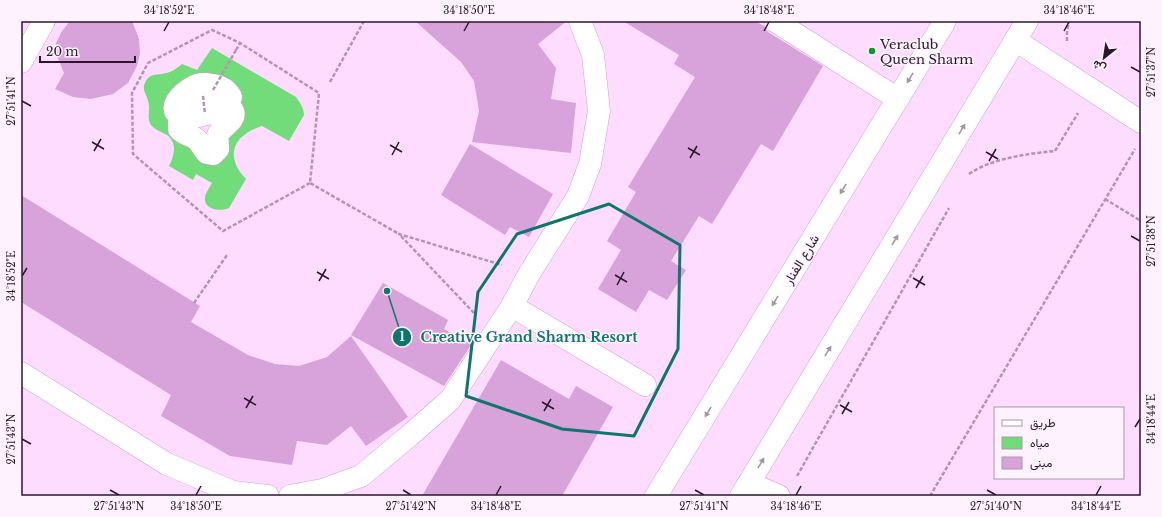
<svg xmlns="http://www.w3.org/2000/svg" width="1162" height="517" font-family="'Libre Baskerville',Vazirmatn,serif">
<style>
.water{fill:#73dc7a;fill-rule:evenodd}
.building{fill:#d8a2da}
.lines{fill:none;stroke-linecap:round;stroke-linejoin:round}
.minor-casing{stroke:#d69fd8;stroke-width:23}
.major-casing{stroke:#d69fd8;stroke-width:23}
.path{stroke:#b295b3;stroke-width:2.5;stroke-dasharray:4 2;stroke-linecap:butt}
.minor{stroke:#fff;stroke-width:22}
.major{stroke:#fff;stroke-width:22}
.path-bridge{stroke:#b295b3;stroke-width:2.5;stroke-dasharray:4 2;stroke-linecap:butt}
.oneway{fill:#a097a0}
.marked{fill:none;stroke:#0f766e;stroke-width:3;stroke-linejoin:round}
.ticks{fill:none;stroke:#2b172c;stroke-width:1.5}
.poi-dot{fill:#09962b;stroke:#fdf2fd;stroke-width:1.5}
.labels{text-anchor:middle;stroke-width:3;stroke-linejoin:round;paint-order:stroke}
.poi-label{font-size:13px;fill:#2b172c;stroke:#fdf2fd;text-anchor:start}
.street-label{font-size:13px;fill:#2b172c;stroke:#fdf2fd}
.leader{fill:none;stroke:#0f766e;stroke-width:1.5}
.callout-dot{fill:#0f766e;stroke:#fdf2fd;stroke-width:1.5}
.mark-label{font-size:12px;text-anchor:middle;font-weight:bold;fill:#fff}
.callout-label{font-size:14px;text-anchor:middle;font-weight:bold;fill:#0f766e;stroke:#fdf2fd;stroke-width:3;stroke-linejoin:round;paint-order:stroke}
.neatline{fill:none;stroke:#2b172c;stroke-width:1.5}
.ticks-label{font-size:10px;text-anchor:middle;fill:#2b172c}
</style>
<rect width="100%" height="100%" fill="#fedcff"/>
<!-- water -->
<path class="water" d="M212,48L296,97C300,103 304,108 304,115L289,141L262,126C233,135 224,156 246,179L229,208C221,212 203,210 205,197C206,192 210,187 212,183L196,174L193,180L169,166C174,156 178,144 167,135C162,132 155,130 151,125C146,118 151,109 148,101C147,95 143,92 144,86C144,84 147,79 148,78C153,73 160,75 166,73C172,72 177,68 182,64L197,70ZM181,120L228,123L202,148Z"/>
<!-- building -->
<g class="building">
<polygon points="70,21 132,21 139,39 140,53 137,66 128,83 113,94 91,99 73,97 55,89 64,73 56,54 56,43 62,31"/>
<polygon points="415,21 567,21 538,44 556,68 551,99 576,103 571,153 472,142 479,111 474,81 461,62"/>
<polygon points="623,21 755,21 764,26 768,32 823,66 773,151 761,144 712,224 699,216 671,261 686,270 667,300 649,290 636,312 598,289 621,250 607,241 636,192 628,187 695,77 674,64 679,55"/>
<polygon points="470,144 553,194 529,237 510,227 505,235 441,195"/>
<polygon points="21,195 200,306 191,322 248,355 275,364 299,366 327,357 351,336 408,417 366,446 351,426 327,445 297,441 292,465 230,456 161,416 171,395 21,302"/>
<polygon points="383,283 448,320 444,329 471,345 444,386 351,335"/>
<polygon points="501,360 569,399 576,386 613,407 562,496 422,496"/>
</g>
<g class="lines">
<!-- minor casing -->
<g class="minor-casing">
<g id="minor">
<polyline points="775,21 898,99"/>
<polyline points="21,62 44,21"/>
<path d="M205,84C216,85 226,87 231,97C227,111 218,103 208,103C203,103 199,104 195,105L190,112L186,114L175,111C172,102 185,91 193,87C197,84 201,84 205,84Z"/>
<path d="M224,110L233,111C237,121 221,126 218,135C217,139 218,145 218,149L213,154L207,153C203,149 201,143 196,139C191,135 184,135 179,129V123L181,120Z"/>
<polyline points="512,306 529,274 578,196 590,164 599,111 593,55 580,21"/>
<polyline points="21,373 167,464 233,492 268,496"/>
<polyline points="749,483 779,496"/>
<polyline points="290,496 322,490 361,476 409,436 450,400 512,306 645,385"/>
</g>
</g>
<!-- major casing -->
<g class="major-casing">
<g id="major">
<polyline points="1015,40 1141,122"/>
<polyline points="656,496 945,21"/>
<polyline points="741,496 1027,21"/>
</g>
</g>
<!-- path -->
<g class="path">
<polyline points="1067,41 1067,31 1069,21"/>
<polyline points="236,50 240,43"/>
<polyline points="330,82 364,21"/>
<path d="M969,174C992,158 1027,154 1055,151L1078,113"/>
<polyline points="310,183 223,231 133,154 132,93 148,63 212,30 240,43 319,93 310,183 399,234"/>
<polyline points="1105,199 1141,221"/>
<polyline points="194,303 227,255"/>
<polyline points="474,313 399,234 502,265"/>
<polyline points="797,476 949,208"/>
<polyline points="930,496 1135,149"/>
</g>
<!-- minor -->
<use href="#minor" class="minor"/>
<!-- major -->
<use href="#major" class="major"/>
<!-- path-bridge -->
<g class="path-bridge">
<polyline points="213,90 236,50"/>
<polyline points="203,96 205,114"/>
</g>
</g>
<!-- one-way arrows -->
<defs><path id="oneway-solid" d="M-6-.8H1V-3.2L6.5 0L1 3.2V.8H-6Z"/></defs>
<g class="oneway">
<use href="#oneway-solid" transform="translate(910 78) rotate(121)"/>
<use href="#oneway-solid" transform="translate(962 129) rotate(-59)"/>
<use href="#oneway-solid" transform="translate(843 189) rotate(121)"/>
<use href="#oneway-solid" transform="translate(895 240) rotate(-59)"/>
<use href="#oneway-solid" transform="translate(775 301) rotate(121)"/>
<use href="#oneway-solid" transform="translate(828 351) rotate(-59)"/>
<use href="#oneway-solid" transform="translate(708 412) rotate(121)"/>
<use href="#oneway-solid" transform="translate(761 463) rotate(-59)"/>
</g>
<!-- marked area -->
<path class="marked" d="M609,204L680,245L678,349L634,436L562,429L466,396L478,292L517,234Z"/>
<!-- ticks -->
<path class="ticks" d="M164,31L169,22M464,31L469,22M764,31L769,22M1064,31L1069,22M1131,67L1140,72M22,101L31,106M92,142L104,149M390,145L402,152M688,148L700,155M94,151L101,139M986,152L998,159M392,155L399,142M690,158L697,146M989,161L996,149M1131,236L1140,241M317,272L329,279M615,275L627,282M22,276L27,268M913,278L925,285M319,281L326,269M617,285L624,272M916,288L923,276M244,398L256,405M542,402L554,409M840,405L852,412M246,408L253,396M544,411L551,399M842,414L849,402M1135,427L1140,419M22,439L31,444M110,490L119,495M403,490L411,495M695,490L704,495M987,490L996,495M196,495L201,486M496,495L501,486M796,495L801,486M1096,495L1101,486"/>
<!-- markers -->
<circle class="poi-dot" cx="872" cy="51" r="4"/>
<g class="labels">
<!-- poi labels -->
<g class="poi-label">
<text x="880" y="49">Veraclub<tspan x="880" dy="15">Queen Sharm</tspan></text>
</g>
<!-- street labels -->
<g class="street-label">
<text transform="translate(801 259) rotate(-59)" y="5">شارع الفنار</text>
</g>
</g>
<!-- callouts -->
<path class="leader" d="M387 291L402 337"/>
<g class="callout-dot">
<circle cx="387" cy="291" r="4"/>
<circle cx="402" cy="337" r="10"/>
</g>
<g class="mark-label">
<text x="402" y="341">1</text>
</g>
<g class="callout-label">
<text x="529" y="342">Creative Grand Sharm Resort</text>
</g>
<!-- border -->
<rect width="1162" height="517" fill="none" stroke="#fdf2fd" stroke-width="44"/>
<!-- legend -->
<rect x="994" y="407" width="130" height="72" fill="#fdf2fd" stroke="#a99aa9"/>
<rect x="1002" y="420" width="20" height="6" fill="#ffffff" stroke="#a99aa9"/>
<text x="1030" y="427" font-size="12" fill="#2b172c">طريق</text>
<rect x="1002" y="437" width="20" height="12" fill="#73dc7a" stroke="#a99aa9"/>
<text x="1030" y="447" font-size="12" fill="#2b172c">مياه</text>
<rect x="1002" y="457" width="20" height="12" fill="#d8a2da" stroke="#a99aa9"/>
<text x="1030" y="467" font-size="12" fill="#2b172c">مبنى</text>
<!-- north arrow -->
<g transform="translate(1104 58) rotate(210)" stroke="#fdf2fd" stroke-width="3" paint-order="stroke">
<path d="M0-3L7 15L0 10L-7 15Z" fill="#2b172c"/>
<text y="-6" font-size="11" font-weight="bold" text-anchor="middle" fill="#2b172c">ش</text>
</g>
<!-- scale -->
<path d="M40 56v6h95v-6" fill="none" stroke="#2b172c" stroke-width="2"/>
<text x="46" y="56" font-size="12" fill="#2b172c" stroke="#fdf2fd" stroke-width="3" paint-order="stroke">20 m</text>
<rect x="22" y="22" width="1118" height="473" class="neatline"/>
<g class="ticks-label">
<text x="169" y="14">34°18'52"E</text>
<text x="469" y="14">34°18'50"E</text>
<text x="769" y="14">34°18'48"E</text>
<text x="1069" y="14">34°18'46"E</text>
<text transform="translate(1151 72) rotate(-90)" y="4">27°51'37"N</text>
<text transform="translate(11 101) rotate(-90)" y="4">27°51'41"N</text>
<text transform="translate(1151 241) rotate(-90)" y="4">27°51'38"N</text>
<text transform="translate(11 276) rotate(-90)" y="4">34°18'52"E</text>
<text transform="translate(1151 419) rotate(-90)" y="4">34°18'44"E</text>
<text transform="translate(11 439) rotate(-90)" y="4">27°51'43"N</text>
<text x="119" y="510">27°51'43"N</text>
<text x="196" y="510">34°18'50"E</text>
<text x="411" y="510">27°51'42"N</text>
<text x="496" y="510">34°18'48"E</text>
<text x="704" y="510">27°51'41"N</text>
<text x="796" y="510">34°18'46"E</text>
<text x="996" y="510">27°51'40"N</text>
<text x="1096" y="510">34°18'44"E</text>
</g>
</svg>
